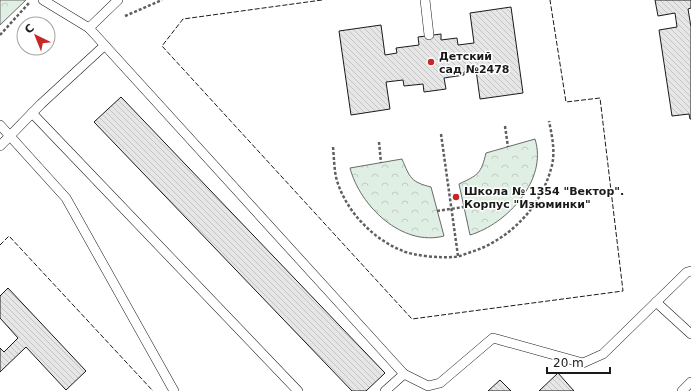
<svg xmlns="http://www.w3.org/2000/svg" width="691" height="391" font-family="'DejaVu Sans',sans-serif">
<style>
.forest{fill:url(#forest-crowns);stroke:#6a6a6a}
.building{fill:url(#building-back-hatch);stroke:#1a1a1a}
.lines{fill:none;stroke-linecap:round;stroke-linejoin:round}
.lane-casing{stroke:#1a1a1a;stroke-width:10}
.path{stroke:#5f5f5f;stroke-width:2.5;stroke-dasharray:3 2;stroke-linecap:butt}
.lane{stroke:#fff;stroke-width:9}
.fence{stroke:#1a1a1a;stroke-width:1;stroke-dasharray:5 2;stroke-linecap:butt}
.poi-dot{fill:#c62828;stroke:#fff;stroke-width:1.5}
.labels{text-anchor:middle;stroke-width:3;stroke-linejoin:round;paint-order:stroke}
.poi-label{font-size:11px;font-weight:bold;fill:#1a1a1a;stroke:#fff;text-anchor:start}
</style>
<defs>
<pattern id="forest-crowns" width="20" height="18" patternUnits="userSpaceOnUse"><rect width="20" height="18" fill="#e0efe3"/><path d="M2 6a3 3 0 1 1 6 0M12 15a3 3 0 1 1 6 0" fill="none" stroke="#c0ccc2"/></pattern>
<pattern id="building-back-hatch" width="6" height="6" patternUnits="userSpaceOnUse"><rect width="6" height="6" fill="#e6e6e6"/><path d="M-1 5l2 2M0 0l6 6M5-1l2 2" fill="none" stroke="#c5c5c5"/></pattern>
</defs>
<rect width="100%" height="100%" fill="#fff"/>
<!-- forest -->
<g class="forest">
<polygon points="0,0 26,0 0,25"/>
<path d="M535,139C548,180 507,224 470,235L459,184C478,175 481,174 486,153Z"/>
<path d="M402,159C410,178 411,182 431,187L444,236C402,247 360,206 350,168Z"/>
</g>
<!-- building -->
<g class="building">
<polygon points="655,0 691,0 691,8 688,9 691,27 691,119 690,119 689,114 672,116 659,30 677,27 675,13 658,16"/>
<polygon points="511,7 523,93 480,99 476,70 464,72 464,75 444,78 446,89 424,92 423,84 404,86 403,80 386,82 390,109 351,115 339,31 381,25 385,55 397,53 396,48 419,45 418,37 441,34 441,40 457,38 458,45 474,43 470,13"/>
<polygon points="121,97 385,373 366,391 352,391 94,122"/>
<polygon points="8,288 86,371 66,390 26,347 0,372 0,348 4,352 18,338 0,318 0,296"/>
<polygon points="558,373 574,391 539,391"/>
<polygon points="500,380 511,391 488,391"/>
</g>
<g class="lines">
<!-- lane casing -->
<g class="lane-casing">
<g id="lane">
<polyline points="43,0 89,28 404,374 428,386 440,383 493,338 583,363 603,354 687,272 691,271"/>
<polyline points="425,0 429,35"/>
<polyline points="89,28 118,0"/>
<polyline points="32,113 298,391"/>
<polyline points="0,125 66,198 174,391"/>
<polyline points="0,146 41,104 104,46"/>
<polyline points="656,302 691,334"/>
<polyline points="385,391 404,374"/>
<polyline points="682,391 691,382"/>
</g>
</g>
<!-- path -->
<g class="path">
<polyline points="125,16 162,0"/>
<polyline points="0,35 29,3"/>
<polyline points="505,126 508,147"/>
<polyline points="441,134 458,256"/>
<polyline points="379,142 381,163"/>
<path d="M333,147C334,157 334,167 336,177C344,209 372,239 403,251C414,256 441,258 453,257C459,257 465,254 471,252C509,240 540,208 551,169C556,153 552,136 549,121"/>
<polyline points="437,211 464,207"/>
</g>
<!-- lane -->
<use href="#lane" class="lane"/>
<!-- fence -->
<g class="fence">
<polyline points="322,0 183,19 162,46 412,319 623,291 600,98 566,102 550,0"/>
<polyline points="0,245 9,236 153,391"/>
</g>
</g>
<!-- markers -->
<g class="poi-dot">
<circle cx="431" cy="62" r="4"/>
<circle cx="456" cy="197" r="4"/>
</g>
<g class="labels">
<!-- poi labels -->
<g class="poi-label">
<text x="439" y="60">Детский<tspan x="439" dy="13">сад №2478</tspan></text>
<text x="464" y="195">Школа № 1354 "Вектор".<tspan x="464" dy="13">Корпус "Изюминки"</tspan></text>
</g>
</g>
<!-- north arrow -->
<g transform="translate(36 36) rotate(317)"><circle r="19" fill="#ffffff" stroke="#a3a3a3"/>
<path d="M0-3L7 15L0 10L-7 15Z" fill="#c62828"/>
<text y="-6" font-size="11" font-weight="bold" text-anchor="middle" fill="#1a1a1a">С</text>
</g>
<!-- scale -->
<path d="M547 367v6h63v-6" fill="none" stroke="#1a1a1a" stroke-width="2"/>
<text x="553" y="367" font-size="12" fill="#1a1a1a" stroke="#ffffff" stroke-width="3" paint-order="stroke">20 m</text>
</svg>
